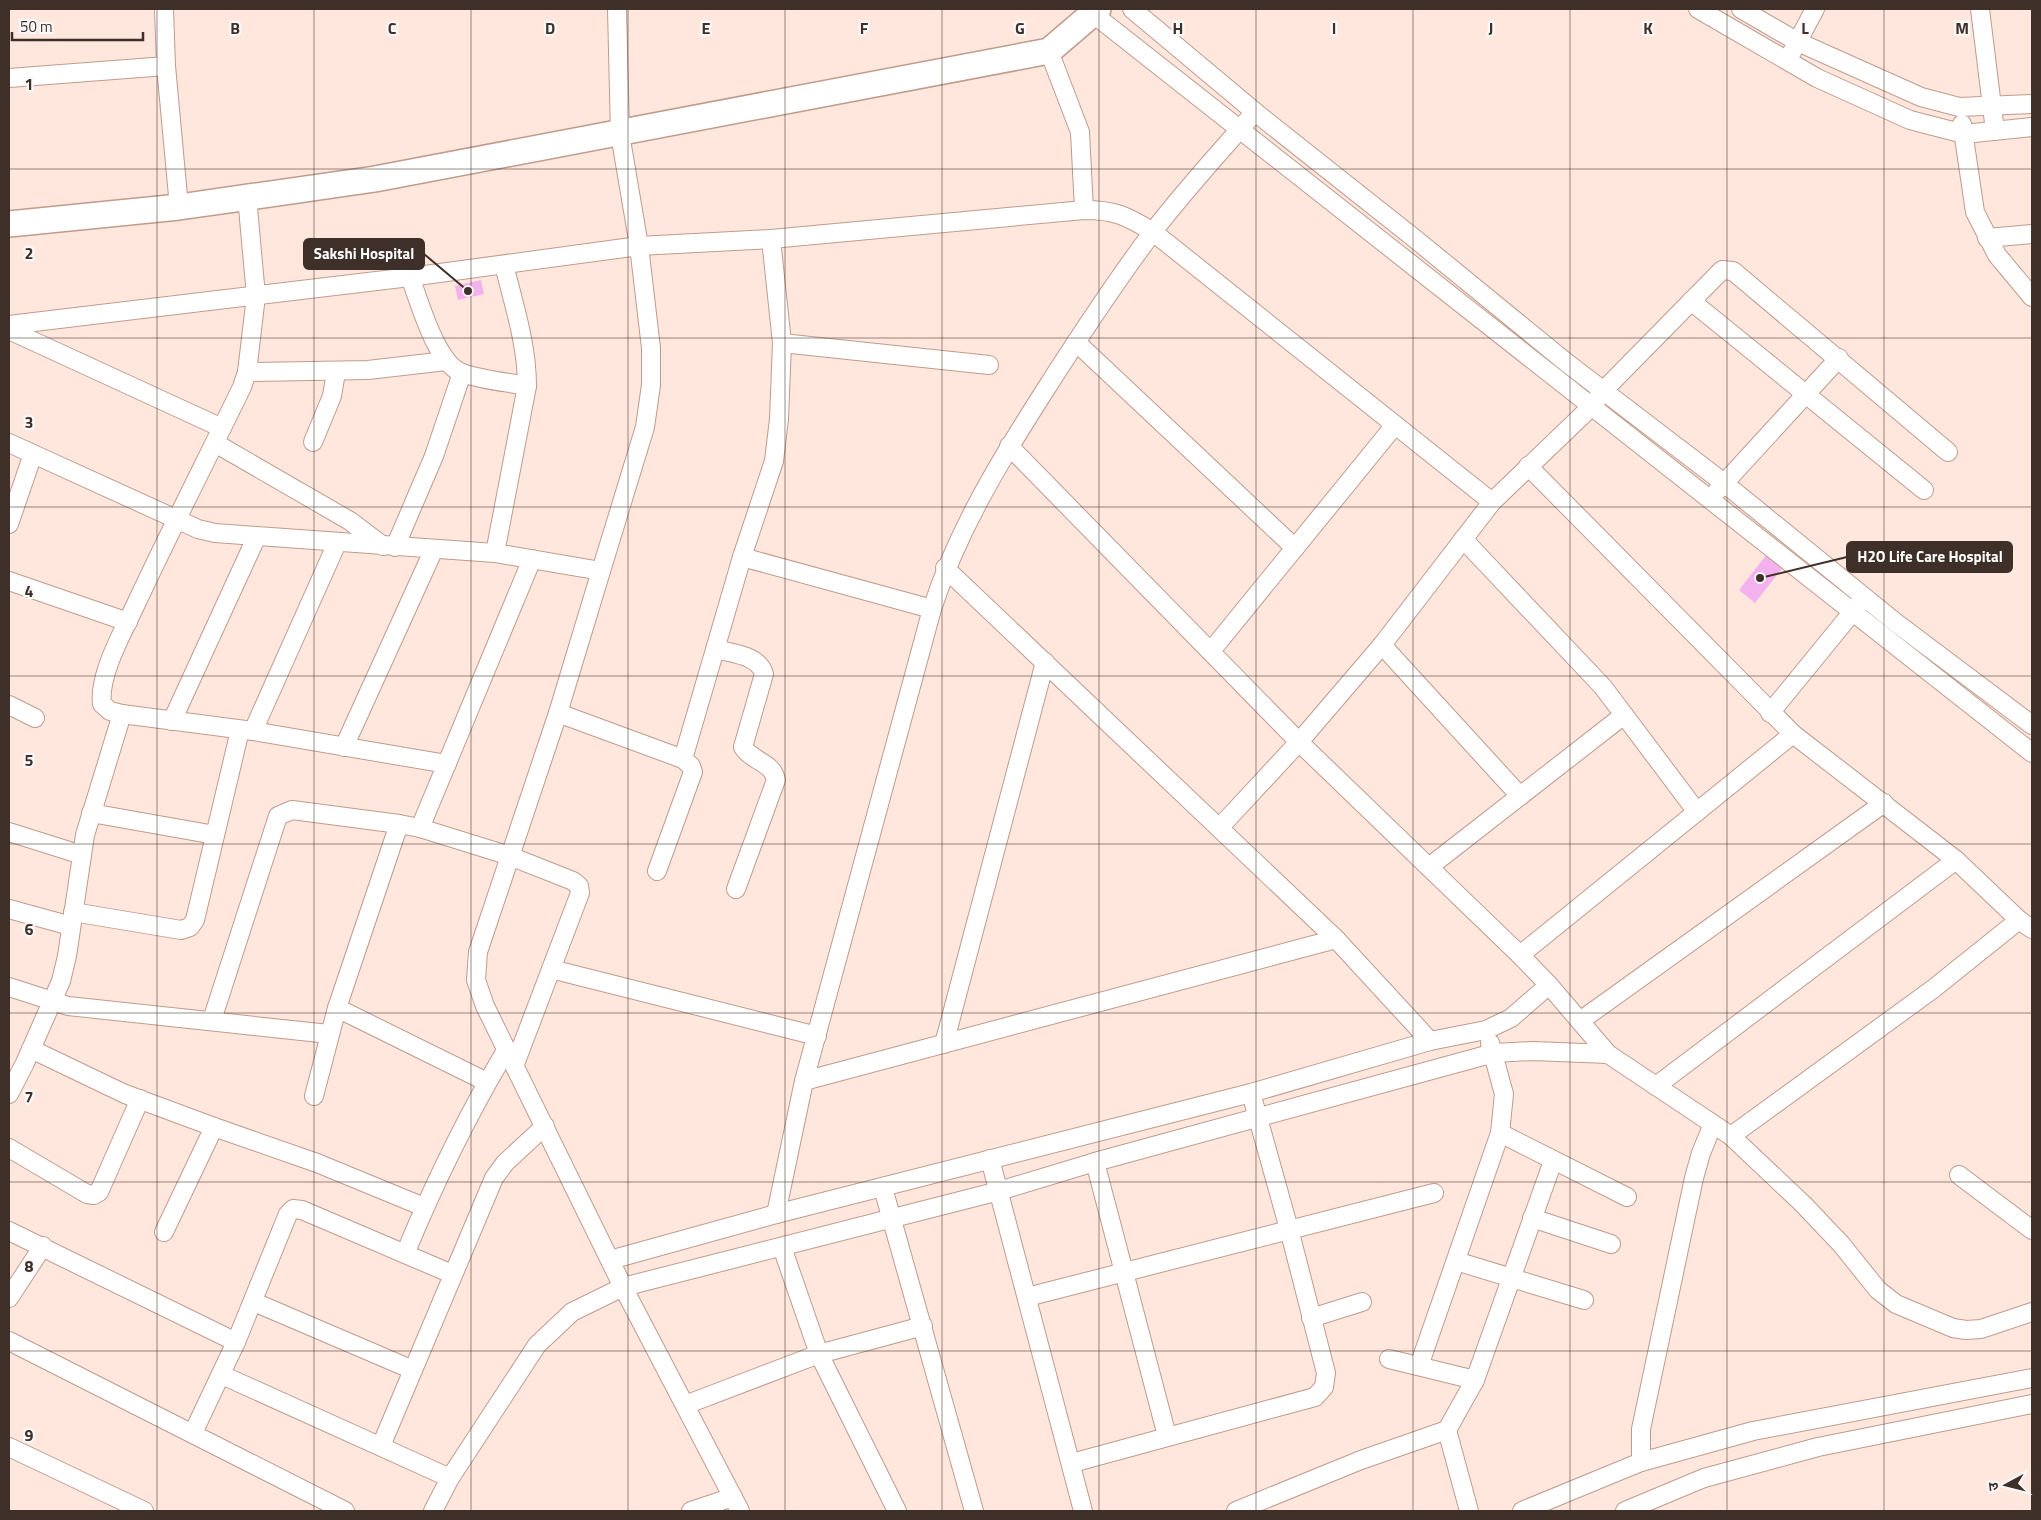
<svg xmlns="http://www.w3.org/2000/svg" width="2041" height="1520" font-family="'Titillium Web','Noto Sans Devanagari',sans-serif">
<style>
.building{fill:#f3b1ee}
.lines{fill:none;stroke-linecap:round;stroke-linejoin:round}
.street-casing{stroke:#c09b8d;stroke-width:20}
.secondary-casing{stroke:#c09b8d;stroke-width:28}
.street{stroke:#fff;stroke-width:18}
.secondary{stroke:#fff;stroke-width:25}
.grid{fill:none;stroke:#3e2f29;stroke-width:1;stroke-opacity:0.55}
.grid-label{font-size:16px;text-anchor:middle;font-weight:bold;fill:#3e2f29;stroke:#f9f9f9;stroke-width:4.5;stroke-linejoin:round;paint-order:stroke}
.leader{fill:none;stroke:#3e2f29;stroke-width:2}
.callout-dot{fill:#3e2f29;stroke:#f9f9f9;stroke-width:2}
.callout{fill:#3e2f29;stroke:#3e2f29;stroke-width:2}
.callout-label{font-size:15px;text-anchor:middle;font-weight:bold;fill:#fff}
</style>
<rect width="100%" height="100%" fill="#ffe7de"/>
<!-- building -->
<g class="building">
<polygon points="481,280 484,294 458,300 455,286"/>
<polygon points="1768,553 1784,566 1755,603 1739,590"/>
</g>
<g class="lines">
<!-- street casing -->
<g class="street-casing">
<g id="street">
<polyline points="164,9 166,66 179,207"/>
<polyline points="617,9 620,134 639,246 651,348 651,385 645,427 601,571 558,713 478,952 476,980 485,1006 623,1287 740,1511"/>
<polyline points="1132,9 1255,112 1414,238 1567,363 1724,483 1895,622 2032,725"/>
<polyline points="1698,9 1817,78 1910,120 1964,134 2032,127"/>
<polyline points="1741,9 1798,42 1921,97 1959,107 2032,104"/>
<polyline points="1980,9 1995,131"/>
<polyline points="1092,13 2032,753"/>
<polyline points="1049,51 1080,132 1084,210"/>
<polyline points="1792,52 1815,9"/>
<polyline points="9,78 166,66"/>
<polyline points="1962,124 1975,212 1997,255 2032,297"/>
<path d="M247,197L256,296L247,372L242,387C207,459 170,531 136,604C124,630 98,675 102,704L110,711L122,714L253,731L447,764"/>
<polyline points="1987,238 2032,234"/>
<path d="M410,277C420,303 436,363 462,373C482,380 506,382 527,386"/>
<polyline points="1691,301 1924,490"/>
<path d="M9,325L410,277L639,246L771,239L1084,210C1115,210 1127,216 1153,232L1492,502"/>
<polyline points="9,330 222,428"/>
<polyline points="1076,342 1295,548"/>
<polyline points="782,343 989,365"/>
<polyline points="247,372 368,370 446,361"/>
<polyline points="313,442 332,396 336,372"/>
<polyline points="9,443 198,529 215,533 495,553 601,571"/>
<polyline points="215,443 350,521 383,546"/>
<polyline points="1009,446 1299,742 1520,955 1549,985 1608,1054 1731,1136 1803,1204 1841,1244 1878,1290 1896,1304 1953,1328 1966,1330 1981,1329 2032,1312"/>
<polyline points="1528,466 1793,734 1956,860 2019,920 2032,929"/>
<polyline points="1717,491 1839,358"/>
<polyline points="9,524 33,454"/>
<polyline points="1463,539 1603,687 1697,812"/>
<polyline points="395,547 434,456 462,373"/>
<path d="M495,553L527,386C527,345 514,305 504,265"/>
<polyline points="742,557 932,609"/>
<polyline points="945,568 1336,939 1430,1041"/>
<polyline points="9,581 128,622"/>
<polyline points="1382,645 1520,796"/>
<path d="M716,649C733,654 759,655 764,674L743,747C752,762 772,761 776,780L736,889"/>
<polyline points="1211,651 1395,425"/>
<polyline points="9,705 35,718"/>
<polyline points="558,713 683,759 691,766 693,772 657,871"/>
<polyline points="1770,713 1859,604"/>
<polyline points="172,721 256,538"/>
<polyline points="253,731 337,543"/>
<polyline points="344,747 434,549"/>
<polyline points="683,759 742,557 774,461 779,419 782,343 771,239"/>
<polyline points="91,813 215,835"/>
<polyline points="1220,827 1299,742 1382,645 1492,502 1591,407 1603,391 1722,270 1733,271 1948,452"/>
<polyline points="420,828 532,559"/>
<polyline points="9,832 82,855"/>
<polyline points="1429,867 1624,715"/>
<polyline points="9,909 71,926"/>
<polyline points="73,912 181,930 190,927 195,920 240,730"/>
<polyline points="1520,955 1793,734"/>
<polyline points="551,969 817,1036"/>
<polyline points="9,987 68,1006 329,1034"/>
<polyline points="337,1008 487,1082"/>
<polyline points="212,1020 278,816 292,810 399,824 420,828 510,856 573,881 579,886 580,893 515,1064"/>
<polyline points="1580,1021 1884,803"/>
<polyline points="944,1044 1045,662"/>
<polyline points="31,1049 125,1094 214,1127 317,1163 424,1207"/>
<polyline points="804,1081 1336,939"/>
<polyline points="1656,1086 1956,860"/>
<polyline points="9,1094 25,1063 61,981 67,956 85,835 122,714"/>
<polyline points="314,1096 337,1008 399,824"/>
<polyline points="1500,1133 1627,1197"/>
<polyline points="1731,1136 1933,989 2019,920"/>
<polyline points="9,1148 87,1194 94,1195 99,1192 140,1099"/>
<polyline points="990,1159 1083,1511"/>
<polyline points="1095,1162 1167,1436"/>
<polyline points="1959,1175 2032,1230"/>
<polyline points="883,1188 974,1511"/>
<path d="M776,1214L804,1081L932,609C957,532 998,464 1042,395C1077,340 1113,285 1152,233C1184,191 1220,152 1255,112"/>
<polyline points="1532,1218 1611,1244"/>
<polyline points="9,1231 236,1342"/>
<polyline points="164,1232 214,1127"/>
<polyline points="782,1247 819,1354 897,1511"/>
<path d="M405,1254C434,1184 468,1114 507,1049"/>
<polyline points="610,1260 776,1214 1251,1093 1430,1041 1486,1030 1511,1018 1549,985"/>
<polyline points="1456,1261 1584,1300"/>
<polyline points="1027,1297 1434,1193"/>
<polyline points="9,1298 43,1246"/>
<polyline points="254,1302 413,1370"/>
<polyline points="1311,1318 1362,1302"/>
<polyline points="9,1341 345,1511"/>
<polyline points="1389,1359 1475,1380"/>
<polyline points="1419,1366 1500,1133 1504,1094 1490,1043"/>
<polyline points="222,1375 450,1478"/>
<polyline points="685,1405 819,1354 923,1326"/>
<polyline points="1447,1430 1469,1511"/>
<polyline points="193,1433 236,1342 288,1214 293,1209 302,1210 452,1274"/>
<polyline points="381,1446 494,1178 505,1163 545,1126"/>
<polyline points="9,1447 144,1511"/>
<polyline points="1641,1462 1641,1429 1694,1178 1701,1153 1713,1124"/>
<polyline points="1072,1463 1315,1397 1324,1387 1326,1373 1289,1229 1251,1093"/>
<polyline points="433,1511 450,1478 537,1345 572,1312 623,1287 999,1191 1095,1162 1494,1053 1533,1051 1608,1054"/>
<polyline points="691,1511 733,1497"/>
<polyline points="1236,1511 1361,1460 1447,1430 1475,1380 1553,1161"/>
<polyline points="1522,1511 1641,1462 1753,1431 2032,1378"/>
<polyline points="1625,1511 1704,1478 1818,1447 2032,1404"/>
</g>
</g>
<!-- secondary casing -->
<g class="secondary-casing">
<polyline id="secondary" points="9,224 179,207 375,179 1049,51 1098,9"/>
</g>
<!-- street -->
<use href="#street" class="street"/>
<!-- secondary -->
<use href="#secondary" class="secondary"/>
</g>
<!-- grid -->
<path class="grid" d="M157,9V1511M314,9V1511M471,9V1511M628,9V1511M785,9V1511M942,9V1511M1099,9V1511M1256,9V1511M1413,9V1511M1570,9V1511M1727,9V1511M1884,9V1511M9,169H2032M9,338H2032M9,507H2032M9,676H2032M9,844H2032M9,1013H2032M9,1182H2032M9,1351H2032"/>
<g class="grid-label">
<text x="235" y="34">B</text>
<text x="392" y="34">C</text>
<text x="550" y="34">D</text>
<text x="706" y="34">E</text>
<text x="864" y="34">F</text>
<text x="1020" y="34">G</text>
<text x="1178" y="34">H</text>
<text x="1334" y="34">I</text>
<text x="1491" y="34">J</text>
<text x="1648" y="34">K</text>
<text x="1805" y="34">L</text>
<text x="1962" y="34">M</text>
<text x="29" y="90">1</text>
<text x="29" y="259">2</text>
<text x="29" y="428">3</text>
<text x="29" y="597">4</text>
<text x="29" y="766">5</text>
<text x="29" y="935">6</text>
<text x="29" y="1103">7</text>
<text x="29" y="1272">8</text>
<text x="29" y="1441">9</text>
</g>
<!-- callouts -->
<path class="leader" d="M468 291L424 254M1760 578L1847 557"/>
<g class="callout-dot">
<circle cx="468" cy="291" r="5"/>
<circle cx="1760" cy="578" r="5"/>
</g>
<g class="callout">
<rect x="304" y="239" width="120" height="30" rx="5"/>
<rect x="1847" y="542" width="165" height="30" rx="5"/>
</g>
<g class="callout-label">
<text x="364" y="259">Sakshi Hospital</text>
<text x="1930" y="562">H2O Life Care Hospital</text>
</g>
<!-- border -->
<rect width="2041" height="1520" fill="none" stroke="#3e2f29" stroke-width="20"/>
<!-- north arrow -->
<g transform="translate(2006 1485) rotate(263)" stroke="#f9f9f9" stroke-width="4" paint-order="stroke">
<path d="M0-4L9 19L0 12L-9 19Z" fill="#3e2f29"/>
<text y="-8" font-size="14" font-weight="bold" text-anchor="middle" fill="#3e2f29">उ</text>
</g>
<!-- scale -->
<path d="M12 32v8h131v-8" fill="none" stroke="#3e2f29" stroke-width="2.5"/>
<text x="20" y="32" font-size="15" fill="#3e2f29" stroke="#f9f9f9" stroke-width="4" paint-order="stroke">50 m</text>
</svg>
